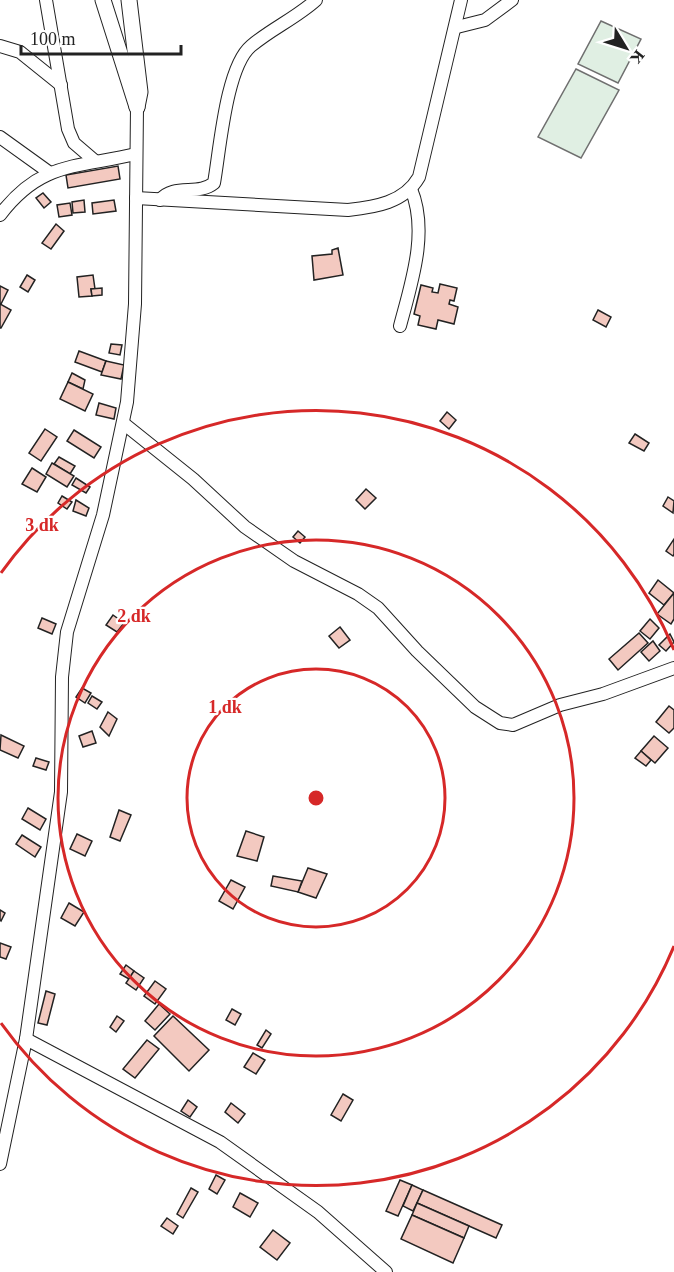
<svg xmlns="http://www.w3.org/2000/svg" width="674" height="1272" font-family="'Times New Roman',serif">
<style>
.green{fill:#e0efe3;stroke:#6f6f6f;stroke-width:1.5}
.building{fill:#f3c9c0;stroke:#222;stroke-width:1.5}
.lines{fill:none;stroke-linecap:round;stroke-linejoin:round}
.minor-casing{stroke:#222;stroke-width:14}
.major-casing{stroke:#222;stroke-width:17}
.minor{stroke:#fff;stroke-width:12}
.major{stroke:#fff;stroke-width:15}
.ring{fill:none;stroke:#d62828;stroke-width:3}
.centre{fill:#d62828;stroke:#fff;stroke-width:3}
.ring-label{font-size:18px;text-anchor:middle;font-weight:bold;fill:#d62828;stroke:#fff;stroke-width:4.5;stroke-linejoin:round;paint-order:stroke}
</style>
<rect width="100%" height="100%" fill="#fff"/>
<!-- green -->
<g class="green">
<polygon points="601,21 641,39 618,83 578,64"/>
<polygon points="576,69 619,90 581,158 538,137"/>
</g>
<!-- building -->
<g class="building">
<polygon points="118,166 120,179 68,188 66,175"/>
<polygon points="43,193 51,202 44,208 36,198"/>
<polygon points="84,200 85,212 73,213 72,202"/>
<polygon points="114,200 116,211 93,214 92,203"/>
<polygon points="70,203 72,215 59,217 57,205"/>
<polygon points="56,224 64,231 51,249 42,243"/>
<polygon points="338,248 343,275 314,280 312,256 332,254 332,250"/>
<polygon points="27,275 35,280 28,292 20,287"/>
<polygon points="93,275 95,289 91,289 92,296 79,297 77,277"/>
<polygon points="440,284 457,288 454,301 450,300 449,304 458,307 454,324 438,320 436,329 418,325 420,316 414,314 421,285 433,288 432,292 438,293"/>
<polygon points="0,286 8,290 1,304 0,304"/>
<polygon points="102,288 102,295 92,296 91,289"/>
<polygon points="0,304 11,310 1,328 0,328"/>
<polygon points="598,310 611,317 606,327 593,320"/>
<polygon points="111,344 122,345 120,355 109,353"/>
<polygon points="79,351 106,361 102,372 75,362"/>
<polygon points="106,361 124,365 121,379 101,375"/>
<polygon points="72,373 85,380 83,389 68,382"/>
<polygon points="68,382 93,394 85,411 60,399"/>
<polygon points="99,403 116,408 114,419 96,415"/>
<polygon points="447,412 456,420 449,429 440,421"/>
<polygon points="45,429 57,437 41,461 29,453"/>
<polygon points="74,430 101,447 94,458 67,441"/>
<polygon points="635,434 649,443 644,451 629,443"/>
<polygon points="59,457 75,466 70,474 54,464"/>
<polygon points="52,463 74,476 67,487 46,474"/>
<polygon points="32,468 46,477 37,492 22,484"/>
<polygon points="76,478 90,487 86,493 72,485"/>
<polygon points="366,489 376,498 365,509 356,500"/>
<polygon points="62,496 72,502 67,509 58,503"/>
<polygon points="668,497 674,501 673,513 663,506"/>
<polygon points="76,500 89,508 86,516 73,511"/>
<polygon points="298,531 305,537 300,543 293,537"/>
<polygon points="674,539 674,554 673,556 666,551"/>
<polygon points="658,580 674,593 664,605 649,593"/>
<polygon points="674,593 674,619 671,624 657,614"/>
<polygon points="113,615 124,623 117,632 106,625"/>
<polygon points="42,618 56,624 52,634 38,628"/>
<polygon points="650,619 659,628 650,639 640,631"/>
<polygon points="340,627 350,640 339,648 329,636"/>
<polygon points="639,633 648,643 618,670 609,659"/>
<polygon points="670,634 674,642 666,651 659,645"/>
<polygon points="653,641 660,651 649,661 641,652"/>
<polygon points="82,688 91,693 85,703 76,697"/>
<polygon points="92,696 102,702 97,709 88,703"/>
<polygon points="669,706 674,710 674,728 669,733 656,722"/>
<polygon points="108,712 117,719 109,736 100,727"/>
<polygon points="92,731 96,743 83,747 79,736"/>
<polygon points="1,735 24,746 18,758 0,750"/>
<polygon points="654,736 668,748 655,763 641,751"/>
<polygon points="641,751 651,760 646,766 635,758"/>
<polygon points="36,758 49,762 46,770 33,766"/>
<polygon points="28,808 46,819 40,830 22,819"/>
<polygon points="119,810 131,815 120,841 110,837"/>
<polygon points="246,831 264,837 257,861 237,856"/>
<polygon points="77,834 92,841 85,856 70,849"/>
<polygon points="22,835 41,847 35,857 16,844"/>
<polygon points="308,868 327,874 316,898 298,892"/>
<polygon points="273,876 302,881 298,892 271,886"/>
<polygon points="231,880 245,887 233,909 219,901"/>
<polygon points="69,903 84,912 75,926 61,918"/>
<polygon points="0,910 5,913 1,921 0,920"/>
<polygon points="0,943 11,947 6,959 0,957"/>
<polygon points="126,965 134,971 129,979 120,974"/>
<polygon points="134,971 144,978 136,990 126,983"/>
<polygon points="155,981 166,989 155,1004 144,996"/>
<polygon points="46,991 55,994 47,1025 38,1023"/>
<polygon points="159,1004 170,1014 155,1030 145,1021"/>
<polygon points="232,1009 241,1014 235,1025 226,1020"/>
<polygon points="117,1016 124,1021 116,1032 110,1027"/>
<polygon points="173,1016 209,1050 189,1071 154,1036"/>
<polygon points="266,1030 271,1034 262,1048 257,1045"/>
<polygon points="147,1040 159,1049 135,1078 123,1069"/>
<polygon points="253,1053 265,1060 256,1074 244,1067"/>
<polygon points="343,1094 353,1100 341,1121 331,1115"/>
<polygon points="188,1100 197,1107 190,1117 181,1111"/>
<polygon points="231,1103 245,1114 238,1123 225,1112"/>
<polygon points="216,1175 225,1180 217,1194 209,1189"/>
<polygon points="400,1180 412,1185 398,1216 386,1211"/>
<polygon points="412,1185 423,1190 413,1211 403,1206"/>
<polygon points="191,1188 198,1192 183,1218 177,1214"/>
<polygon points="423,1190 502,1225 496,1238 417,1203"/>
<polygon points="240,1193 258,1203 250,1217 233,1207"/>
<polygon points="417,1203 469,1226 464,1238 412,1215"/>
<polygon points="412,1215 464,1238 453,1263 401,1239"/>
<polygon points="167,1218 178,1226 173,1234 161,1226"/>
<polygon points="273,1230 290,1243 277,1260 260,1247"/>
</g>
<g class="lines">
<!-- minor casing -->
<g class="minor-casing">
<g id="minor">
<polyline points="46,0 68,129 74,143 95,161"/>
<polyline points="457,27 485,20 512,0"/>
<polyline points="0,46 20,52 61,85"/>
<polyline points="0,137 50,173"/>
<path d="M136,198L348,210C375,207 404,203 419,177L461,0"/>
<path d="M160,200C174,183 198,196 214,183C220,149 226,67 251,46C271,29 296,18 316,0"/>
<path d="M0,215C41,161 77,168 136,154"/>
<path d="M400,326C411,284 429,232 411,189"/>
<polyline points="123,423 193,479 245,527 294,561 358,594 378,608 417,651 475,707 500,723 513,725 560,705 603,694 674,668"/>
<polyline points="26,1039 220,1142 318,1212 386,1272"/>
<polyline points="0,1164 26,1039 61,792 62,677 67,632 103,515 127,402 135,304 137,107"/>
</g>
</g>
<!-- major casing -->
<g class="major-casing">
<g id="major">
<polyline points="103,0 137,107"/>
<polyline points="129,0 140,92 137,107"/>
</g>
</g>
<!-- minor -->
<use href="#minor" class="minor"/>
<!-- major -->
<use href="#major" class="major"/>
</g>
<!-- distance rings -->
<g class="ring">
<circle cx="316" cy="798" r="129"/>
<circle cx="316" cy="798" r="258"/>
<path d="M674 946A387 387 0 0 1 1 1023M1 573A387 387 0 0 1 674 650"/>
</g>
<circle cx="316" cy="798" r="9" class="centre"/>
<g class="ring-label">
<text x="42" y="531">3 dk</text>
<text x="134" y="622">2 dk</text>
<text x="225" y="713">1 dk</text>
</g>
<!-- north arrow -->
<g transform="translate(626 48) rotate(128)" stroke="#ffffff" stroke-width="4.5" paint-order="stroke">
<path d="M0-4.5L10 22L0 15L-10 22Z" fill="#222222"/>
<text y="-9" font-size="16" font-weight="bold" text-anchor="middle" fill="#222222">K</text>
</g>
<!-- scale -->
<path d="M21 45v9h160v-9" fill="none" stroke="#222222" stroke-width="3"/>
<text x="30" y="45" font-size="18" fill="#222222" stroke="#ffffff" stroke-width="4.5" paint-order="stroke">100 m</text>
</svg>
